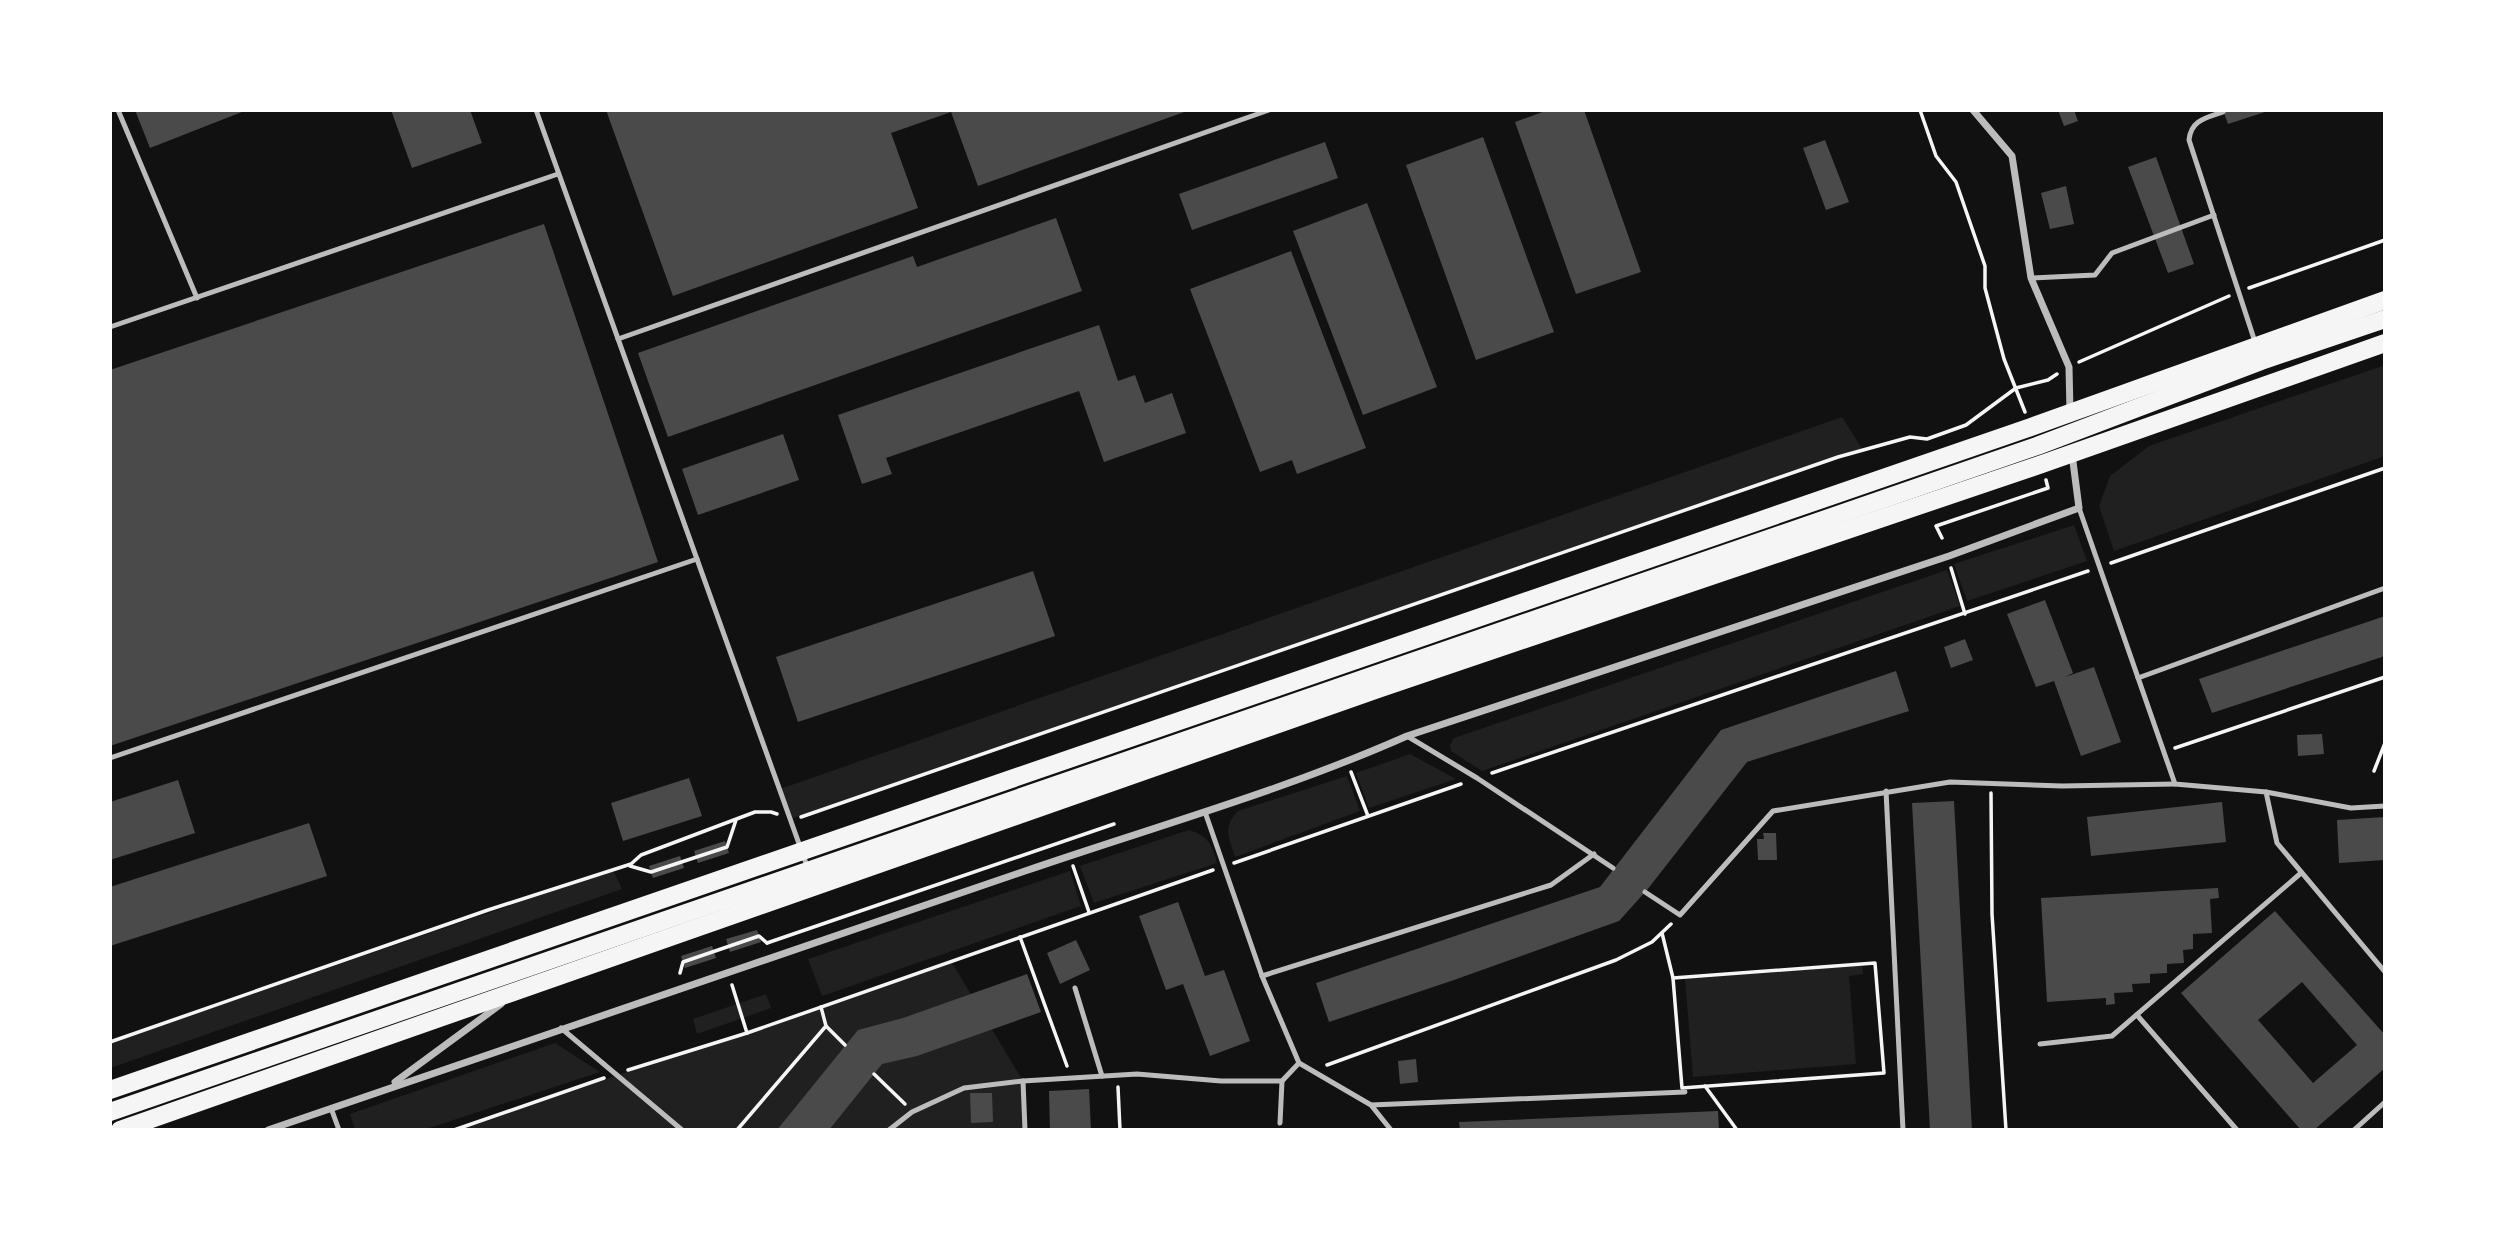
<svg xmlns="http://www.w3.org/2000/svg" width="2495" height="1240" font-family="'DejaVu Sans',sans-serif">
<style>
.green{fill:#202020}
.building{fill:#4a4a4a;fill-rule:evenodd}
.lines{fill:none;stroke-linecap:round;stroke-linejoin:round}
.path{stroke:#f5f5f5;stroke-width:3.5}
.service{stroke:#bcbcbc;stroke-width:5}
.minor{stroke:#bcbcbc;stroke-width:7}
.primary{stroke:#f5f5f5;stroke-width:18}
</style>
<rect width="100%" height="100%" fill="#111"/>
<!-- green -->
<g class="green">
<polygon points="2385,365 2385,456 2114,551 2099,506 2110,476 2149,446"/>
<polygon points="1842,417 1863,450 790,819 780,789"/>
<polygon points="2074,525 2087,561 1967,601 1954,564"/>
<polygon points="1947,570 1960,606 1482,771 1451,751 1450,745 1454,738"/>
<polygon points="1410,754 1456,779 1369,808 1356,773"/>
<path d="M1347,776L1360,811L1235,857C1229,837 1222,828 1238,811Z"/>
<path d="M1189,830C1208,836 1212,844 1217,863L1094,903L1080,866Z"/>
<polygon points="613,870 622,889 110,1068 110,1043"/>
<polygon points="1070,871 1081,906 822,996 808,959"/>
<polygon points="951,961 1023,1081 1025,1130 458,1130"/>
<polygon points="1862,965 1863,974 1849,976 1856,1064 1693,1077 1685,979"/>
<polygon points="766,994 771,1008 697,1034 693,1019"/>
<polygon points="555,1043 600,1072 423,1130 355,1130 350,1114"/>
</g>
<!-- building -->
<g class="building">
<polygon points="135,110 247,110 150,148"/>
<polygon points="391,110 470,110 482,143 412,168"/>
<polygon points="606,110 1187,110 1187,111 978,186 951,112 891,133 918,208 673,296"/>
<polygon points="1548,110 1584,110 1641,272 1576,294 1515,122"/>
<polygon points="2058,110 2074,110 2078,121 2064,126"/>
<polygon points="2223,110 2268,110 2268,111 2228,124"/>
<polygon points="1483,137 1554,332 1476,360 1406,165"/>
<polygon points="1825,140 1849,202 1826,210 1803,148"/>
<polygon points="1325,142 1338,178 1192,230 1179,194"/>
<polygon points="2156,157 2194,264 2168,273 2128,167"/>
<polygon points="2066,186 2074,224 2050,229 2041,193"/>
<polygon points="1367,203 1437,387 1363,415 1293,231"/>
<polygon points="1056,218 1082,291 668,437 638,353 913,256 917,267"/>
<polygon points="544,224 658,562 110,746 110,370"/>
<polygon points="1291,251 1366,448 1297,474 1292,460 1260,472 1190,289"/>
<polygon points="1099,325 1118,381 1135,375 1145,403 1172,393 1186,433 1104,462 1079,391 886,458 892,474 862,484 838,415"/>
<polygon points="783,434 799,480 698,515 682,469"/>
<polygon points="1033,571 1055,636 798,722 776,657"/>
<polygon points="2045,600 2073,673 2065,677 2094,667 2121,742 2081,756 2054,681 2036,687 2007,614"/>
<polygon points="2385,616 2385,656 2212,713 2199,679"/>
<polygon points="1965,639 1973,660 1951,668 1944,647"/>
<polygon points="1896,671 1909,711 1747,762 1647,890 1619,921 1454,980 1329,1022 1316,983 1600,887 1721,730"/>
<polygon points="2322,734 2324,754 2298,756 2297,735"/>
<polygon points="689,778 702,816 623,841 611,803"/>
<polygon points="178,780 195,833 110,860 110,802"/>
<polygon points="1954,801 1972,1130 1930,1130 1912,803"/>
<polygon points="2222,802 2226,842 2091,856 2087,817"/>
<polygon points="2385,817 2385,860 2339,863 2337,820"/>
<polygon points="309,823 327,876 110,946 110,887"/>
<polygon points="1763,833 1776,833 1777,860 1758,860 1757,839 1764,839"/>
<polygon points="725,841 729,853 698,863 694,851"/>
<polygon points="680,856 684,868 653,878 649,866"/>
<polygon points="2218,888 2219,898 2210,899 2212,933 2193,934 2193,949 2183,950 2184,963 2167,964 2167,973 2150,974 2150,983 2132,984 2133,992 2114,993 2115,1004 2106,1005 2106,998 2047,1002 2041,898"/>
<polygon points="1178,902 1205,976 1224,970 1250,1041 1210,1056 1183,984 1166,990 1139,916"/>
<path d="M2275,911L2385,1035V1068L2314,1130H2301L2181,993ZM2302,982L2357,1045L2313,1083L2258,1020Z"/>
<polygon points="757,930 761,942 730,952 726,939"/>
<polygon points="1076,940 1090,970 1060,984 1047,953"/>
<polygon points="712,946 716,958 685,968 681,956"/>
<polygon points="1027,974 1041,1012 917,1056 882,1064 829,1130 777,1130 858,1030 903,1018"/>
<polygon points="1416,1059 1418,1082 1400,1084 1398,1061"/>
<polygon points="1089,1089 1091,1130 1050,1130 1049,1091"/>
<polygon points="970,1093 992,1093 993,1122 971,1123"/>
<polygon points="1718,1111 1719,1130 1460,1130 1459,1122"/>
</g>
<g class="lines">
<!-- path -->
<g class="path">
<polyline points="1920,110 1936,156 1956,182 1985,266 1985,288 2004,359 2025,412"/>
<polyline points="2249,288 2385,240"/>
<polyline points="2079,362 2229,296"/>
<polyline points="1942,538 1936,526 2048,488 2046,480"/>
<polyline points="2111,563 2385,468"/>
<polyline points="1951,568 1965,614"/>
<polyline points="2175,748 2385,677"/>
<polyline points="2374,771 2385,743"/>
<polyline points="1351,772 1368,816"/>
<polyline points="1492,773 2088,571"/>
<polyline points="1991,793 1992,914 2006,1130"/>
<polyline points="801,817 1838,457 1910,437 1927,439 1966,425 2016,388 2048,380 2057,374"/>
<polyline points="1234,863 1461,784"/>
<polyline points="630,866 651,872 727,847 736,820"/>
<polyline points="1073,866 1089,912"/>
<polyline points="1662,933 1673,978"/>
<polyline points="1020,937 1067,1066"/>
<polyline points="767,943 1114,824"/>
<polygon points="1875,963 1884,1073 1682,1088 1673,978"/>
<polyline points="680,973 683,962 759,936 767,943"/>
<polyline points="732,985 747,1033"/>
<polyline points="826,1026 845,1045"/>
<polyline points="110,1042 488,910 631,864 641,855 755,812 771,812 777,814"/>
<polyline points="1327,1065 1616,960 1652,942 1671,924"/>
<polyline points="628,1070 747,1033 1213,870"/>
<polyline points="874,1074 905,1104"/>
<polyline points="1705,1086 1737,1130"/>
<polyline points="1118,1087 1120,1130"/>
<polyline points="454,1130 604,1078"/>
<polyline points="737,1130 826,1026 821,1007"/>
</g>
<!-- service -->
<g class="service">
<polyline points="118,110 197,298"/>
<polyline points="536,110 807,866"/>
<path d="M2223,112C2206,118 2191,120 2189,140L2255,342"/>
<polyline points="2031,278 2095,275 2112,253 2214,215"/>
<polyline points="110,327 558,174"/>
<polyline points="618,339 1269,110"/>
<polyline points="2079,508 2175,784 2266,792 2277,843 2385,972"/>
<polyline points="2138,678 2385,588"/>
<polyline points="1407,736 1477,778 1613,868"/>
<polyline points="110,758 697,559"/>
<polyline points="1886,791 1903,1130"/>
<polyline points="2266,792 2351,808 2385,806"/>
<polyline points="1205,812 1262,976 1299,1063 1371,1105 1391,1130"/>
<polyline points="1645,892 1680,915 1773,811 1950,782 2062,786 2175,784"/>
<polyline points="1262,976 1551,885 1594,854"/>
<polyline points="1075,988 1102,1076"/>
<polyline points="2137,1015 2237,1130"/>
<polyline points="561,1028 682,1130"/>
<polyline points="2040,1044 2112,1036 2301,873"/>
<polyline points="1023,1081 1025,1130"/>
<polyline points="1371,1105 1685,1092"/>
<polyline points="331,1108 339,1130"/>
<polyline points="1280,1123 1282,1081"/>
<polyline points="889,1130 912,1112 964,1088 1023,1081 1137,1074 1221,1081 1282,1081 1299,1063"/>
<polyline points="2354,1130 2385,1102"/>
</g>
<!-- minor -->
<g class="minor">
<polyline points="1973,110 2012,156 2031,278 2069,367 2070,412"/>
<polyline points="395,1082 501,1004"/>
<path d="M268,1130C520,1042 773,957 1025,871C1153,827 1283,791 1407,736L1949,556L2079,508L2072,454"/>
</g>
<!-- primary -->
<g class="primary">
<polyline points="110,1090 2031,427 2385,300"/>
<polyline points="110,1112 2037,446 2261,361 2385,319"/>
<polyline points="120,1130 1378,689 2042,464 2385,343"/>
</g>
</g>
<!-- border -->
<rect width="2495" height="1240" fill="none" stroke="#ffffff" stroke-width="224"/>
</svg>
